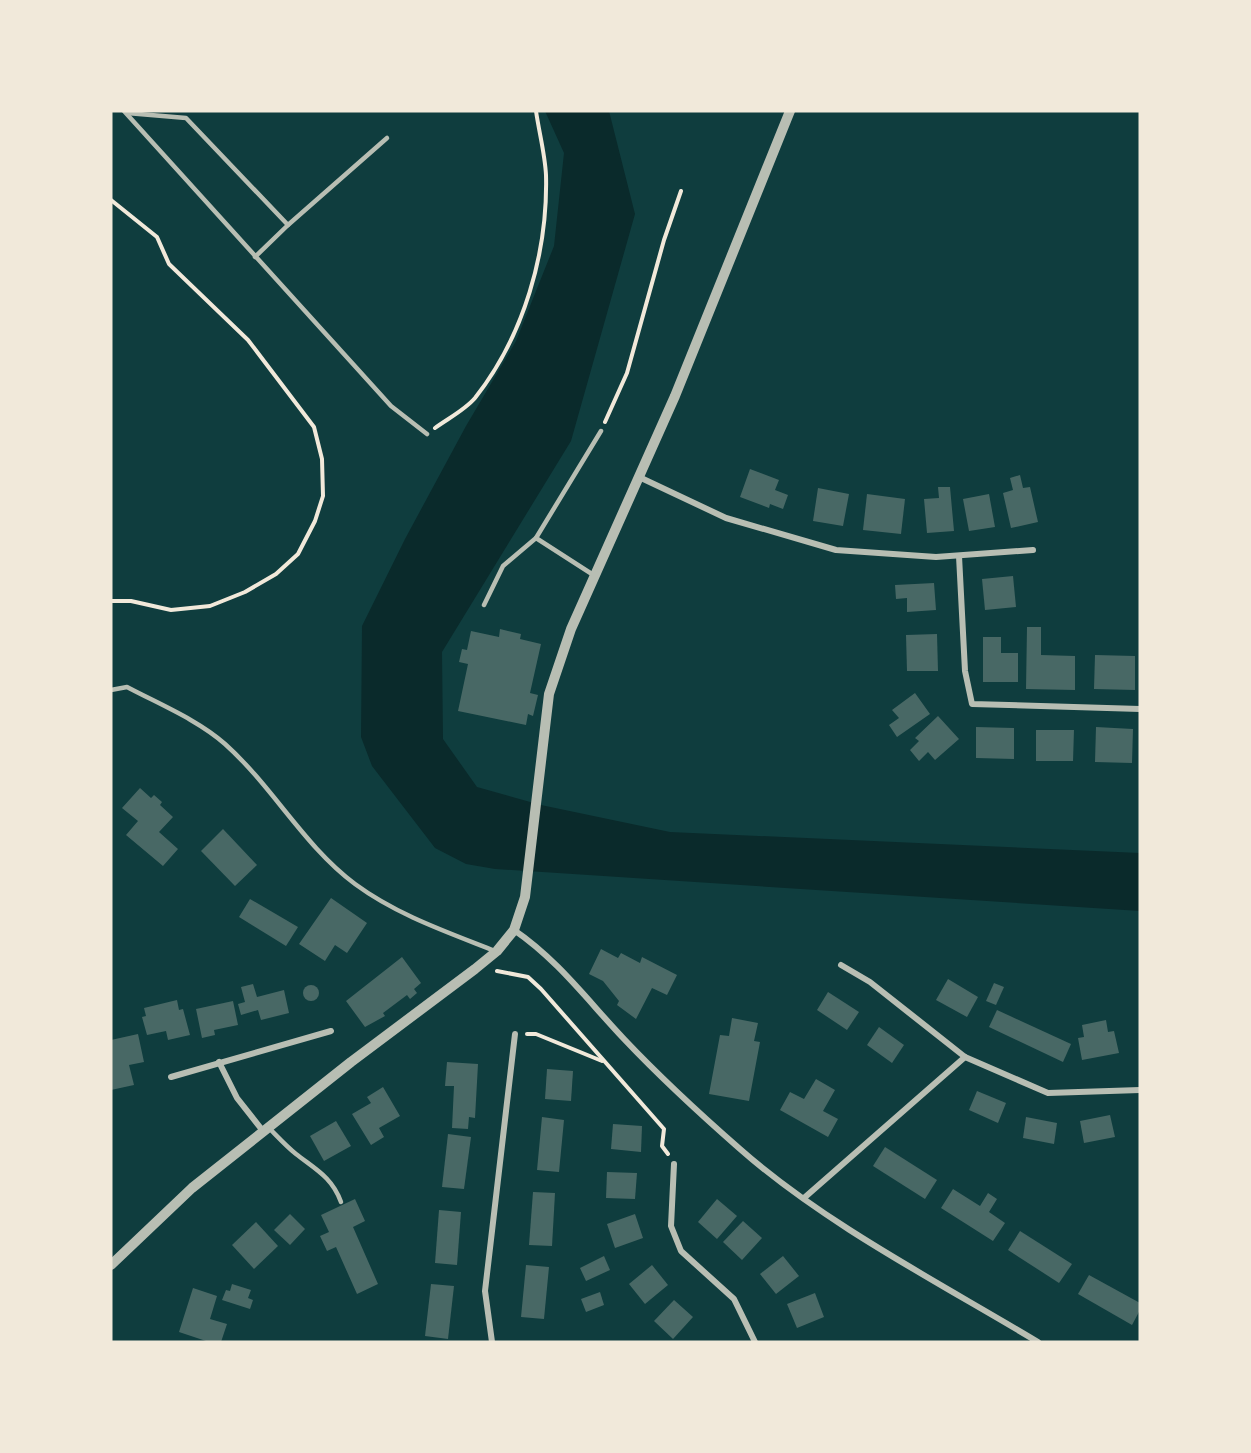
<svg xmlns="http://www.w3.org/2000/svg" width="1251" height="1453" font-family="'PT Serif',serif">
<style>
.water{fill:#0a2a2b}
.building{fill:#486865}
.lines{fill:none;stroke-linecap:round;stroke-linejoin:round}
.path{stroke:#f1e9da;stroke-width:4}
.service{stroke:#b8beb3;stroke-width:4.5}
.minor{stroke:#b8beb3;stroke-width:6}
.tertiary{stroke:#b8beb3;stroke-width:10}
</style>
<rect width="100%" height="100%" fill="#0f3d3e"/>
<!-- water -->
<polygon class="water" points="545,111 609,111 635,214 571,441 442,652 443,739 477,787 541,805 670,832 1140,853 1140,911 495,869 466,864 435,848 372,766 361,737 362,626 405,539 466,426 516,341 554,246 564,153"/>
<!-- building -->
<g class="building">
<polygon points="750,469 779,480 775,490 788,495 783,509 770,504 769,508 740,497"/>
<polygon points="1020,475 1023,488 1030,487 1038,522 1011,528 1003,493 1013,490 1010,478"/>
<polygon points="938,487 950,487 954,531 927,533 924,499 939,498"/>
<polygon points="818,488 849,494 843,526 813,521"/>
<polygon points="867,494 905,499 901,534 863,530"/>
<polygon points="989,494 995,527 969,531 963,499"/>
<polygon points="1013,576 1016,607 985,610 982,579"/>
<polygon points="934,583 936,610 907,612 907,598 896,599 895,585"/>
<polygon points="1027,627 1041,627 1041,655 1075,656 1075,690 1026,689"/>
<polygon points="500,629 521,634 520,639 541,644 530,693 538,695 533,716 528,714 526,725 458,711 468,664 459,662 462,649 467,650 471,631 499,637"/>
<polygon points="937,634 938,671 907,671 906,635"/>
<polygon points="983,637 1001,637 1001,653 1018,653 1018,682 983,682"/>
<polygon points="1095,655 1135,656 1135,690 1094,689"/>
<polygon points="915,693 930,714 897,737 889,725 899,718 892,710"/>
<polygon points="938,716 959,739 935,760 928,752 919,761 910,750 919,741 915,738"/>
<polygon points="976,727 1014,728 1014,759 976,758"/>
<polygon points="1096,727 1133,729 1132,763 1095,762"/>
<polygon points="1036,730 1074,730 1073,761 1036,761"/>
<polygon points="140,788 151,798 154,795 162,802 160,805 173,817 159,832 178,849 163,866 126,835 138,821 122,808"/>
<polygon points="223,829 257,865 235,886 201,851"/>
<polygon points="331,898 367,923 347,953 335,945 325,961 299,944"/>
<polygon points="250,899 298,927 286,946 239,917"/>
<polygon points="601,949 618,958 621,953 640,963 642,957 677,975 667,995 652,988 636,1019 617,1005 619,1001 603,981 589,974"/>
<polygon points="402,957 421,983 414,989 417,993 410,999 407,995 383,1013 385,1016 365,1027 346,1001"/>
<polygon points="948,979 978,997 967,1017 936,1000"/>
<polygon points="994,983 1004,987 996,1005 986,1001"/>
<polygon points="253,984 257,997 284,990 289,1013 261,1020 258,1010 241,1015 238,1004 245,1002 241,987"/>
<circle cx="311" cy="993" r="8"/>
<polygon points="828,992 859,1012 847,1030 817,1010"/>
<polygon points="177,1000 179,1010 183,1009 190,1035 168,1040 166,1031 147,1035 142,1017 146,1016 144,1008"/>
<polygon points="233,1001 238,1025 214,1030 215,1035 202,1038 196,1009"/>
<polygon points="997,1010 1071,1044 1063,1062 989,1027"/>
<polygon points="732,1018 758,1023 754,1041 760,1042 749,1101 709,1094 720,1035 729,1036"/>
<polygon points="1106,1020 1108,1032 1114,1031 1119,1053 1082,1060 1078,1038 1084,1037 1082,1025"/>
<polygon points="879,1027 904,1045 892,1063 867,1045"/>
<polygon points="138,1034 144,1062 129,1065 134,1085 111,1090 111,1040"/>
<polygon points="447,1062 478,1064 475,1118 469,1117 468,1129 452,1128 454,1086 445,1086"/>
<polygon points="547,1069 573,1071 571,1101 545,1099"/>
<polygon points="816,1079 835,1090 823,1111 838,1119 828,1137 780,1110 790,1092 804,1099"/>
<polygon points="383,1087 400,1116 379,1128 384,1137 371,1145 352,1114 371,1103 367,1097"/>
<polygon points="977,1091 1006,1103 998,1123 969,1110"/>
<polygon points="1110,1115 1115,1137 1084,1143 1080,1121"/>
<polygon points="542,1117 564,1120 559,1172 537,1170"/>
<polygon points="1026,1117 1057,1123 1054,1144 1023,1138"/>
<polygon points="336,1121 351,1146 324,1161 310,1136"/>
<polygon points="613,1124 642,1126 641,1152 611,1149"/>
<polygon points="448,1134 471,1137 464,1189 442,1187"/>
<polygon points="885,1147 937,1180 925,1199 873,1166"/>
<polygon points="607,1172 637,1173 635,1199 606,1198"/>
<polygon points="953,1189 980,1206 988,1193 997,1199 989,1212 1005,1223 993,1241 941,1208"/>
<polygon points="533,1192 555,1193 552,1246 529,1245"/>
<polygon points="355,1199 365,1221 353,1227 378,1284 357,1294 336,1247 327,1251 320,1236 329,1232 321,1215"/>
<polygon points="717,1199 737,1216 717,1239 698,1222"/>
<polygon points="439,1210 461,1212 457,1265 435,1263"/>
<polygon points="290,1214 305,1229 290,1245 274,1230"/>
<polygon points="635,1214 643,1238 615,1248 607,1224"/>
<polygon points="743,1221 762,1238 742,1260 723,1242"/>
<polygon points="256,1222 278,1246 254,1269 232,1245"/>
<polygon points="1020,1231 1072,1264 1059,1283 1008,1250"/>
<polygon points="604,1256 610,1270 586,1281 580,1268"/>
<polygon points="783,1256 799,1276 776,1294 760,1274"/>
<polygon points="526,1265 549,1267 544,1319 521,1317"/>
<polygon points="652,1265 668,1285 645,1304 629,1284"/>
<polygon points="1089,1275 1140,1303 1140,1310 1132,1325 1078,1294"/>
<polygon points="232,1284 251,1290 248,1298 253,1300 250,1309 222,1300 226,1290 230,1291"/>
<polygon points="431,1284 454,1286 448,1339 425,1336"/>
<polygon points="193,1288 217,1296 210,1319 227,1324 221,1342 209,1342 179,1332"/>
<polygon points="600,1292 604,1305 586,1312 581,1299"/>
<polygon points="815,1293 824,1317 797,1328 787,1304"/>
<polygon points="674,1300 693,1317 673,1339 654,1321"/>
</g>
<g class="lines">
<!-- path -->
<g class="path">
<polyline points="111,200 157,237 169,264 248,340 314,427 322,459 323,496 315,521 298,554 276,574 245,592 210,606 171,610 131,601 111,601"/>
<polyline points="605,422 627,373 664,240 681,191"/>
<path d="M435,428C447,419 465,410 475,398C524,336 548,252 546,175C545,154 539,132 536,111"/>
<polyline points="497,971 528,977 541,989 664,1129 662,1146 668,1154"/>
<polyline points="527,1034 536,1034 602,1061"/>
</g>
<!-- service -->
<g class="service">
<polyline points="124,111 391,406 427,434"/>
<polyline points="127,113 186,118 288,225 255,257"/>
<polyline points="288,225 387,138"/>
<polyline points="536,538 595,576"/>
<polyline points="484,605 503,566 536,538 601,431"/>
<path d="M111,690L127,687C159,704 198,720 225,744C273,787 304,846 355,884C397,915 447,932 495,951"/>
<path d="M268,1127C277,1136 286,1146 296,1154C315,1169 332,1177 341,1202"/>
</g>
<!-- minor -->
<g class="minor">
<polyline points="639,477 726,518 836,550 936,557 1033,550"/>
<polyline points="959,556 965,671 972,704 1140,709"/>
<path d="M514,930C558,960 588,1001 624,1039C660,1077 700,1114 740,1149C825,1224 940,1283 1038,1342"/>
<polyline points="841,965 870,982 965,1057 1048,1093 1140,1090"/>
<polyline points="219,1062 237,1098 263,1131"/>
<polyline points="171,1077 331,1031"/>
<polyline points="674,1164 671,1226 681,1251 734,1299 755,1342"/>
<polyline points="804,1198 965,1057"/>
<polyline points="492,1342 485,1291 515,1034"/>
</g>
<!-- tertiary -->
<polyline class="tertiary" points="111,1265 192,1188 351,1062 475,969 497,951 514,930 525,897 549,694 571,629 675,396 790,111"/>
</g>
<!-- border -->
<rect width="1251" height="1453" fill="none" stroke="#f1e9da" stroke-width="225"/>
</svg>
